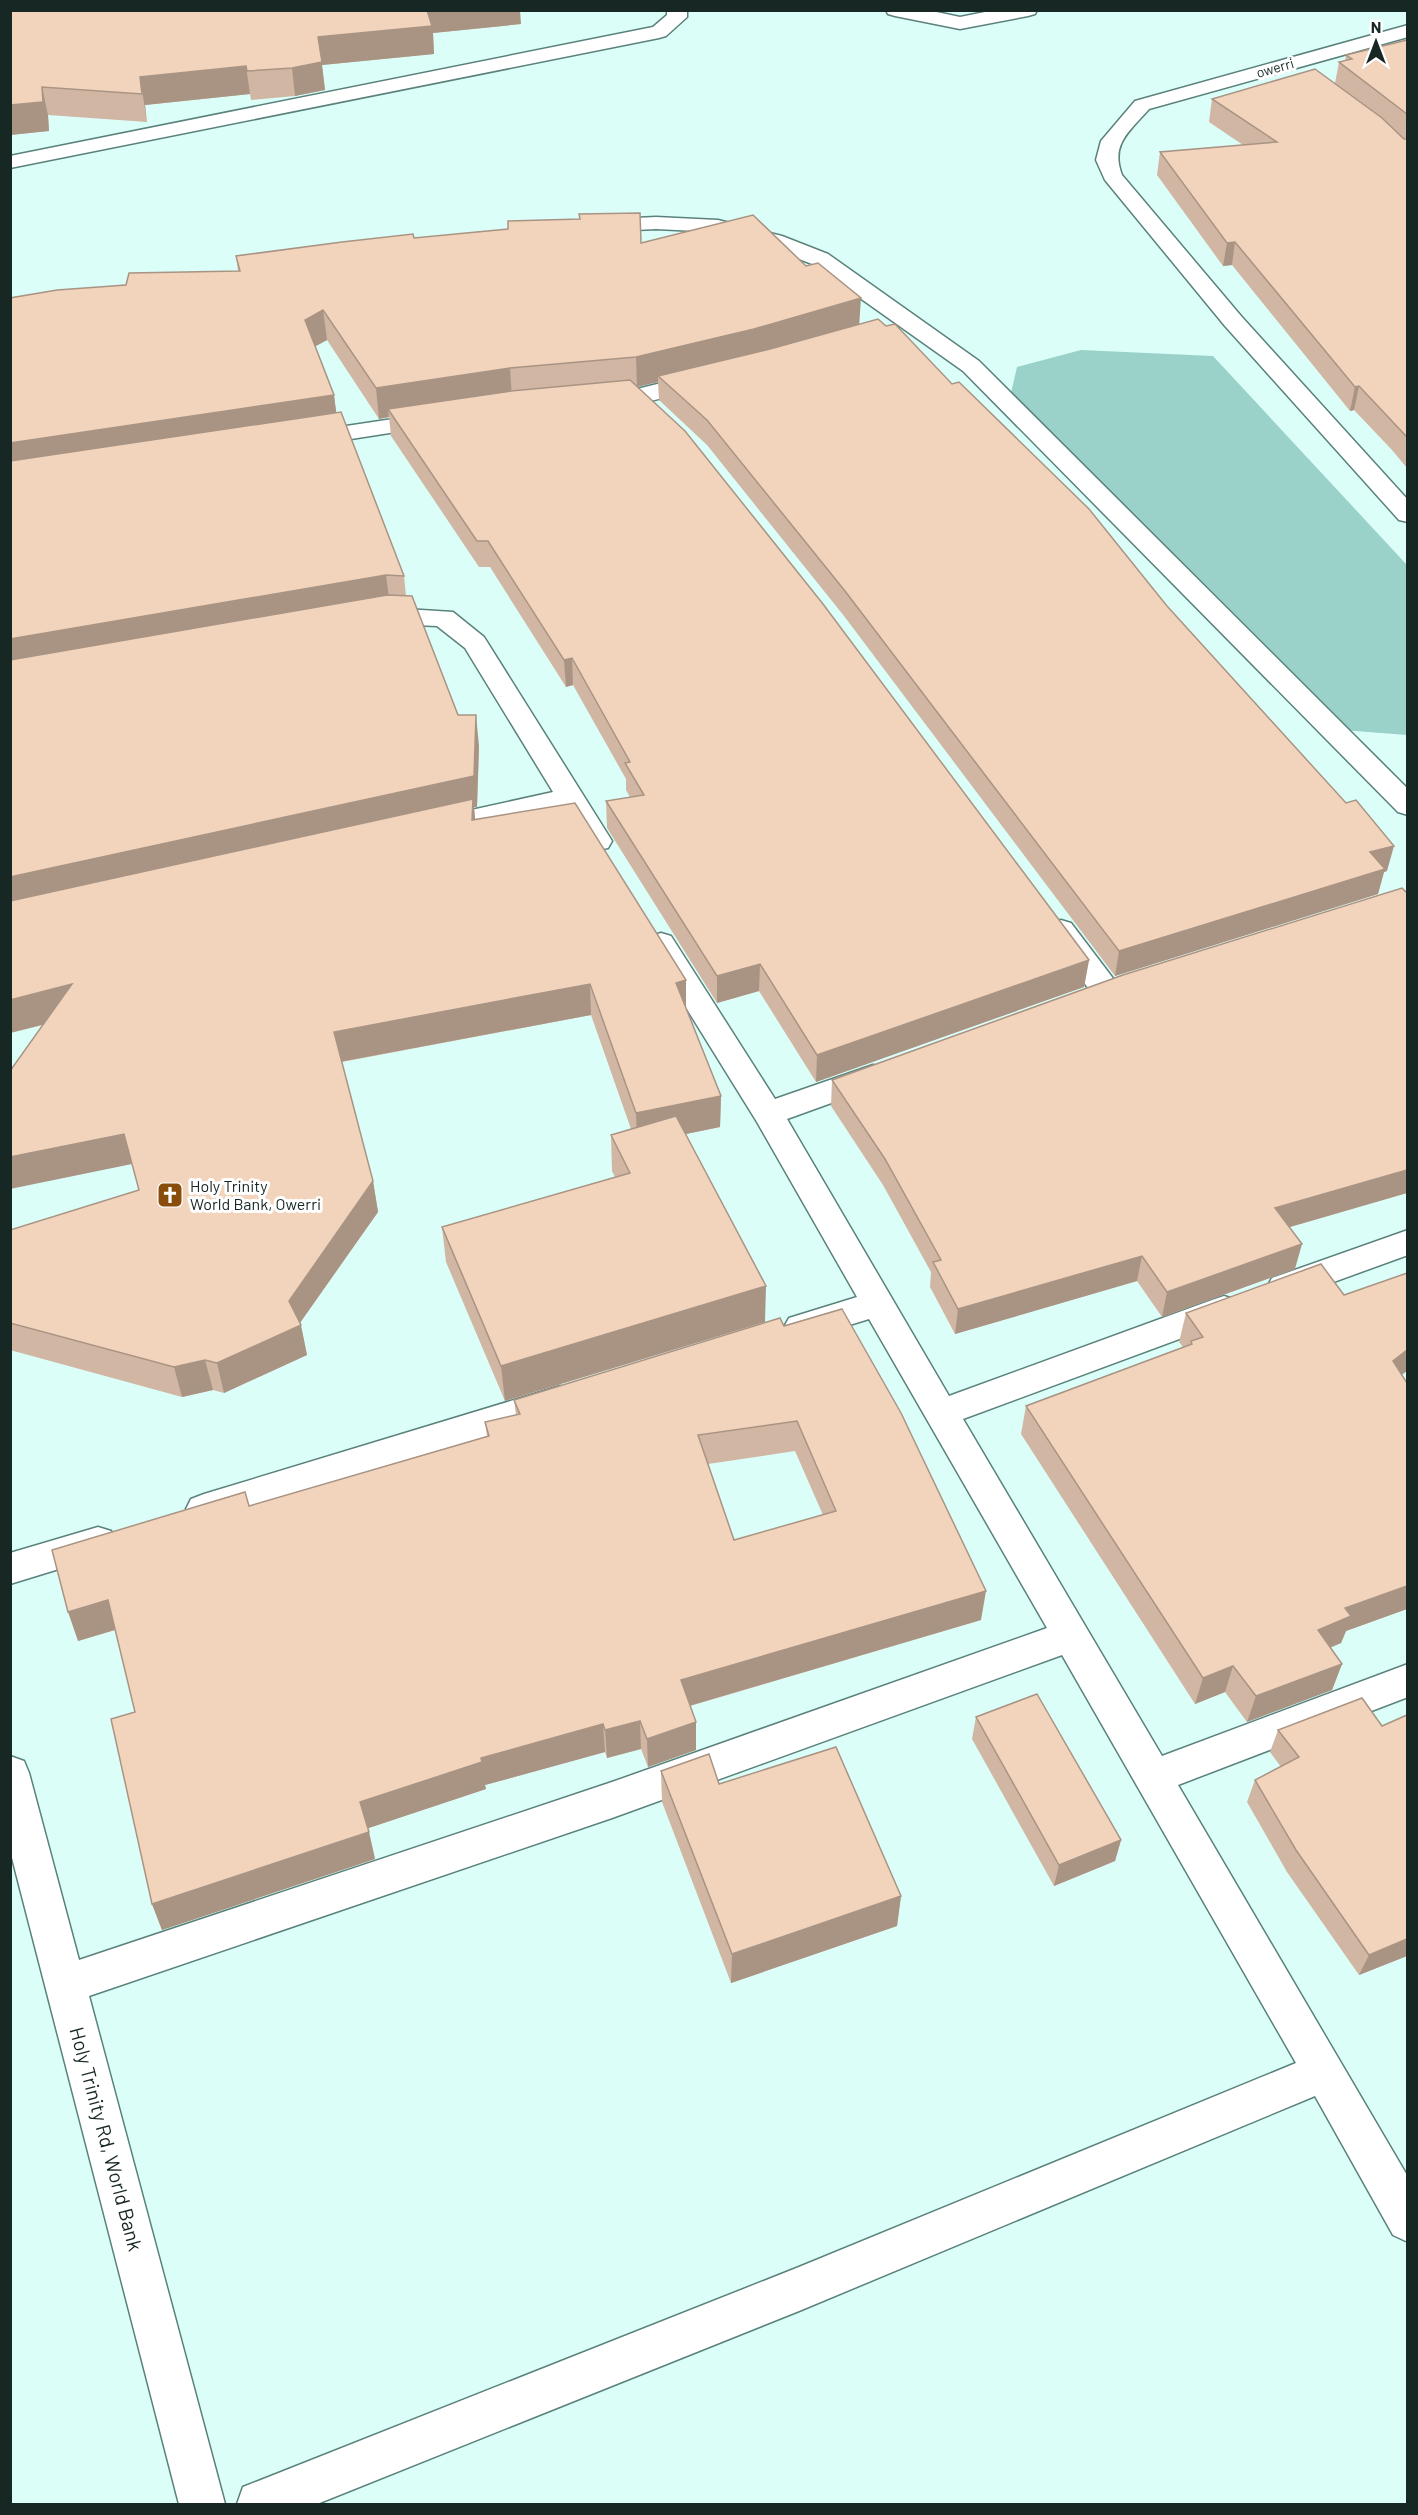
<svg xmlns="http://www.w3.org/2000/svg" width="1418" height="2515" font-family="Barlow,sans-serif">
<style>
.green{fill:#9ad2c9}
.lines{fill:none;stroke-linecap:round;stroke-linejoin:round}
.minor-casing{stroke:#5a827c;stroke-width:3}
.minor{fill:#fff;fill-rule:evenodd}
.wall{fill:#d0b6a3;fill-rule:evenodd}
.shaded-wall{fill:#a99484}
.building{fill:#f2d4bd;stroke:#a99484;stroke-width:1.5;fill-rule:evenodd}
.labels{text-anchor:middle;stroke-width:6;stroke-linejoin:round;paint-order:stroke}
.far-street-label{font-size:14px;fill:#162724;stroke:#fff}
.poi-label{font-size:16px;fill:#162724;stroke:#fff;text-anchor:start}
.near-street-label{font-size:20px;fill:#162724;stroke:#fff}
</style>
<rect width="100%" height="100%" fill="#dcfef9"/>
<!-- green -->
<polygon class="green" points="1081,350 1213,356 1407,565 1407,735 1342,730 1011,393 1017,367"/>
<g class="lines">
<!-- minor casing -->
<g class="minor-casing">
<g id="minor">
<polygon points="667,10 687,10 687,17 666,36 659,38 10,168 10,156 653,27 667,15"/>
<polygon points="886,10 927,10 960,17 995,10 1037,10 1035,14 1028,16 960,29 895,16 888,14"/>
<path d="M1408,25V37L1149,109C1130,131 1110,144 1122,175L1241,316L1408,500V522L1399,520L1225,326L1105,180L1096,160L1101,141L1135,101Z"/>
<polygon points="656,217 718,220 782,236 828,254 979,361 1408,789 1408,815 1398,812 963,371 812,264 766,246 717,232 656,229 594,232 586,231 583,226 586,221 594,220"/>
<path d="M702,373L710,375L714,380L710,385C674,394 629,412 592,403L588,398L592,393L637,389Z"/>
<polygon points="433,413 441,415 445,420 441,425 306,446 298,444 294,439 298,434 306,432"/>
<polygon points="390,608 453,612 484,637 612,841 608,848 598,850 588,848 563,808 431,837 421,835 417,828 421,821 553,792 465,648 437,626 390,624 376,626 367,624 363,618 367,612"/>
<polygon points="1061,920 1071,923 1118,985 1122,992 1118,999 1107,1003 1096,999 1051,937 1046,930 1051,923"/>
<polygon points="661,933 671,936 775,1099 873,1065 884,1068 889,1076 884,1084 787,1119 949,1396 1212,1300 1224,1296 1236,1300 1241,1309 1236,1318 963,1419 1162,1756 1408,1664 1408,1697 1178,1785 1408,2177 1408,2242 1393,2235 1315,2096 799,2311 317,2504 237,2504 243,2487 799,2267 1296,2063 1062,1655 612,1818 89,1996 225,2504 179,2504 10,1850 10,1756 24,1761 29,1773 79,1960 612,1782 1047,1628 869,1319 801,1340 789,1336 784,1327 789,1318 857,1297 757,1122 646,943 651,936"/>
<polygon points="1408,1230 1408,1255 1284,1300 1272,1296 1267,1287 1272,1278"/>
<polygon points="560,1386 572,1390 577,1400 572,1410 204,1524 191,1519 186,1509 191,1499 204,1494"/>
<polygon points="98,1527 111,1531 116,1542 111,1553 10,1584 10,1553"/>
</g>
</g>
<!-- minor -->
<use href="#minor" class="minor"/>
</g>
<!-- wall -->
<g class="wall">
<polygon points="10,10 521,24 433,33 434,54 322,65 325,90 295,96 251,100 250,94 145,105 147,122 48,115 49,131 10,135"/>
<polygon points="1407,40 1407,468 1392,450 1354,410 1350,411 1232,265 1223,266 1157,175 1160,152 1243,145 1209,122 1212,99 1335,83 1339,62 1345,61 1346,55"/>
<polygon points="414,238 641,243 859,324 1167,606 1387,871 1384,872 1378,894 1115,976 844,616 707,445 659,400 658,382 637,387 1089,960 1084,987 816,1082 759,991 717,1003 607,828 606,801 630,797 626,790 626,779 573,685 566,687 490,567 479,567 391,436 389,417 379,419 327,340 315,346 334,395 336,413 404,576 406,596 458,715 479,746 477,807 474,807 475,820 686,1007 721,1096 720,1127 686,1134 765,1322 505,1401 446,1262 442,1227 615,1177 612,1171 611,1135 631,1129 591,1015 342,1062 373,1181 378,1212 300,1323 307,1355 224,1393 213,1390 182,1397 10,1350 10,1230 139,1190 132,1164 43,1025 10,1033 10,298 238,271 236,256"/>
<polygon points="1407,893 1407,1193 1290,1227 1295,1269 1162,1317 1137,1281 955,1334 930,1287 931,1272 883,1185 831,1106 832,1080"/>
<polygon points="1186,1313 1402,1375 1407,1383 1407,1609 1346,1631 1341,1643 1330,1647 1342,1664 1332,1690 1247,1722 1225,1692 1195,1704 1021,1434 1026,1406 1183,1347 1179,1342"/>
<path d="M784,1326L981,1620L690,1706L696,1722V1750L648,1767L641,1749L607,1758L605,1752L485,1785L486,1789L368,1828L375,1859L162,1930L152,1904L135,1712L115,1630L78,1641L249,1506L487,1436L485,1422L516,1415L514,1400ZM795,1451L823,1515L734,1540L708,1464Z"/>
<polygon points="1362,1698 1407,1956 1359,1975 1287,1872 1247,1802 1255,1780 1281,1767 1270,1752 1278,1730"/>
<polygon points="976,1717 1121,1840 1115,1861 1054,1886 972,1739"/>
<polygon points="661,1771 719,1784 901,1896 897,1926 731,1983 662,1802"/>
</g>
<!-- shaded-wall -->
<g class="shaded-wall">
<polygon points="426,10 520,10 521,24 433,33 434,54 322,65 325,90 295,96 292,68 318,37"/>
<polygon points="246,66 250,94 145,105 147,122 140,77"/>
<polygon points="42,87 48,115 49,131 10,135 10,105"/>
<polygon points="1235,242 1232,265 1223,266 1227,243"/>
<polygon points="861,298 859,328 658,376 658,382 637,387 636,357"/>
<polygon points="323,310 327,340 309,350 305,320"/>
<polygon points="510,368 512,399 388,409 389,417 379,419 376,388"/>
<polygon points="1359,386 1354,410 1350,411 1355,387"/>
<polygon points="334,395 338,425 10,475 10,443"/>
<polygon points="386,575 390,606 10,672 10,639"/>
<polygon points="572,658 573,685 566,687 564,660"/>
<polygon points="476,715 479,746 477,807 474,807 476,830 10,911 10,877"/>
<polygon points="1394,846 1387,871 1384,872 1378,894 1115,976 1119,951 1370,852"/>
<polygon points="1089,960 1084,987 816,1082 817,1055"/>
<polygon points="760,964 759,991 717,1003 717,976"/>
<polygon points="686,980 686,1011 676,983"/>
<polygon points="72,984 80,1015 10,1033 10,1000"/>
<polygon points="590,984 591,1015 339,1062 334,1032"/>
<polygon points="721,1096 720,1127 637,1144 636,1113"/>
<polygon points="124,1134 132,1164 10,1189 10,1157"/>
<polygon points="1407,1170 1407,1193 1269,1233 1275,1208"/>
<polygon points="373,1181 378,1212 297,1327 301,1325 307,1355 224,1393 217,1363 289,1301"/>
<polygon points="1302,1244 1295,1269 1162,1317 1167,1292"/>
<polygon points="1142,1256 1137,1281 955,1334 958,1309"/>
<polygon points="766,1286 765,1322 505,1401 501,1366"/>
<polygon points="1407,1350 1407,1371 1383,1389 1393,1361"/>
<polygon points="205,1360 213,1390 182,1397 174,1367"/>
<polygon points="1407,1586 1407,1609 1346,1631 1341,1643 1309,1657 1318,1630 1345,1608"/>
<polygon points="986,1591 981,1620 682,1708 681,1680"/>
<polygon points="108,1600 118,1629 78,1641 68,1612"/>
<polygon points="1342,1664 1332,1690 1247,1722 1256,1696"/>
<polygon points="1233,1666 1225,1692 1195,1704 1203,1678"/>
<polygon points="640,1721 641,1749 607,1758 605,1730"/>
<polygon points="696,1722 696,1750 648,1767 647,1739"/>
<polygon points="603,1724 605,1752 485,1785 486,1789 366,1829 360,1802 481,1758"/>
<polygon points="369,1832 375,1859 162,1930 152,1904"/>
<polygon points="1121,1840 1115,1861 1054,1886 1059,1865"/>
<polygon points="901,1896 897,1926 731,1983 732,1954"/>
<polygon points="1407,1939 1407,1956 1359,1975 1369,1955"/>
</g>
<!-- building -->
<g class="building">
<polygon points="10,10 427,10 432,26 318,37 322,62 292,68 247,71 246,66 140,77 142,94 42,87 43,102 10,105"/>
<polygon points="1407,40 1407,114 1339,62 1352,59 1346,55"/>
<polygon points="1315,69 1382,118 1404,139 1407,139 1407,437 1359,386 1355,387 1235,242 1227,243 1160,152 1277,142 1212,99"/>
<polygon points="640,213 641,243 753,215 806,266 818,263 861,298 754,329 636,357 510,368 376,388 323,310 305,320 334,395 10,443 10,298 57,290 126,285 129,273 240,271 236,256 342,242 413,234 414,238 508,229 508,221 580,219 579,214"/>
<polygon points="878,319 886,326 895,324 952,384 959,382 1089,509 1167,606 1346,803 1356,800 1394,846 1370,852 1385,869 1119,951 845,591 707,420 658,376 770,349"/>
<polygon points="630,380 685,431 823,604 1089,960 817,1055 760,964 717,976 606,801 644,795 625,763 630,762 572,658 564,660 488,541 477,541 388,409 511,391"/>
<polygon points="341,412 404,576 386,575 10,639 10,461"/>
<polygon points="387,595 412,596 458,715 476,715 474,776 10,877 10,660"/>
<polygon points="473,799 472,820 575,803 686,980 676,983 721,1096 636,1113 590,984 334,1032 373,1181 289,1301 301,1325 217,1363 205,1360 174,1367 10,1323 10,1230 139,1190 124,1134 10,1157 10,1071 72,984 10,1000 10,901"/>
<polygon points="1402,888 1407,893 1407,1170 1275,1208 1302,1244 1167,1292 1142,1256 958,1309 933,1262 941,1260 885,1159 832,1080 1123,975"/>
<polygon points="676,1116 766,1286 501,1366 442,1227 630,1173 611,1135"/>
<polygon points="1321,1264 1344,1295 1407,1273 1407,1350 1393,1361 1407,1383 1407,1586 1345,1608 1351,1616 1318,1630 1342,1664 1256,1696 1233,1666 1203,1678 1026,1406 1192,1344 1191,1341 1203,1337 1186,1313"/>
<path d="M842,1309L901,1413L986,1591L681,1680L696,1722L647,1739L640,1721L605,1730L603,1724L481,1758L482,1762L360,1802L369,1832L152,1904L111,1719L135,1712L108,1600L68,1612L52,1550L245,1492L249,1506L489,1436L485,1422L520,1414L514,1400L780,1318L784,1326ZM797,1421L836,1511L734,1540L698,1435Z"/>
<polygon points="1037,1694 1121,1840 1059,1865 976,1717"/>
<polygon points="1362,1698 1382,1726 1407,1715 1407,1939 1369,1955 1296,1850 1255,1780 1299,1757 1278,1730"/>
<polygon points="836,1747 901,1896 732,1954 661,1771 709,1754 719,1784"/>
</g>
<!-- icons -->
<defs>
<g id="church-square" transform="scale(1.35)"><rect x="-9" y="-9" width="18" height="18" rx="4" fill="#894c0b" stroke="#fff"/><path d="M-1.2-6h2.4v3.5h3.3v2.4h-3.3V6h-2.4V-.1h-3.3v-2.4h3.3Z" fill="#fff"/></g>
</defs>
<g fill-rule="evenodd">
<use href="#church-square" x="170" y="1195"/>
</g>
<g class="labels">
<!-- far-street labels -->
<g class="far-street-label">
<text transform="translate(1275 68) rotate(-16)" y="5">owerri</text>
</g>
<!-- poi labels -->
<g class="poi-label">
<text x="190" y="1192">Holy Trinity<tspan x="190" dy="18">World Bank, Owerri</tspan></text>
</g>
<!-- near-street labels -->
<g class="near-street-label">
<text transform="translate(106 2139) rotate(75)" y="7">Holy Trinity Rd, World Bank</text>
</g>
</g>
<!-- border -->
<rect width="1418" height="2515" fill="none" stroke="#162724" stroke-width="24"/>
<!-- north arrow -->
<g transform="translate(1376 42)" stroke="#ffffff" stroke-width="4.5" paint-order="stroke">
<path d="M0-4.5L10 22L0 15L-10 22Z" fill="#162724"/>
<text y="-9" font-size="16" font-weight="bold" text-anchor="middle" fill="#162724">N</text>
</g>
</svg>
